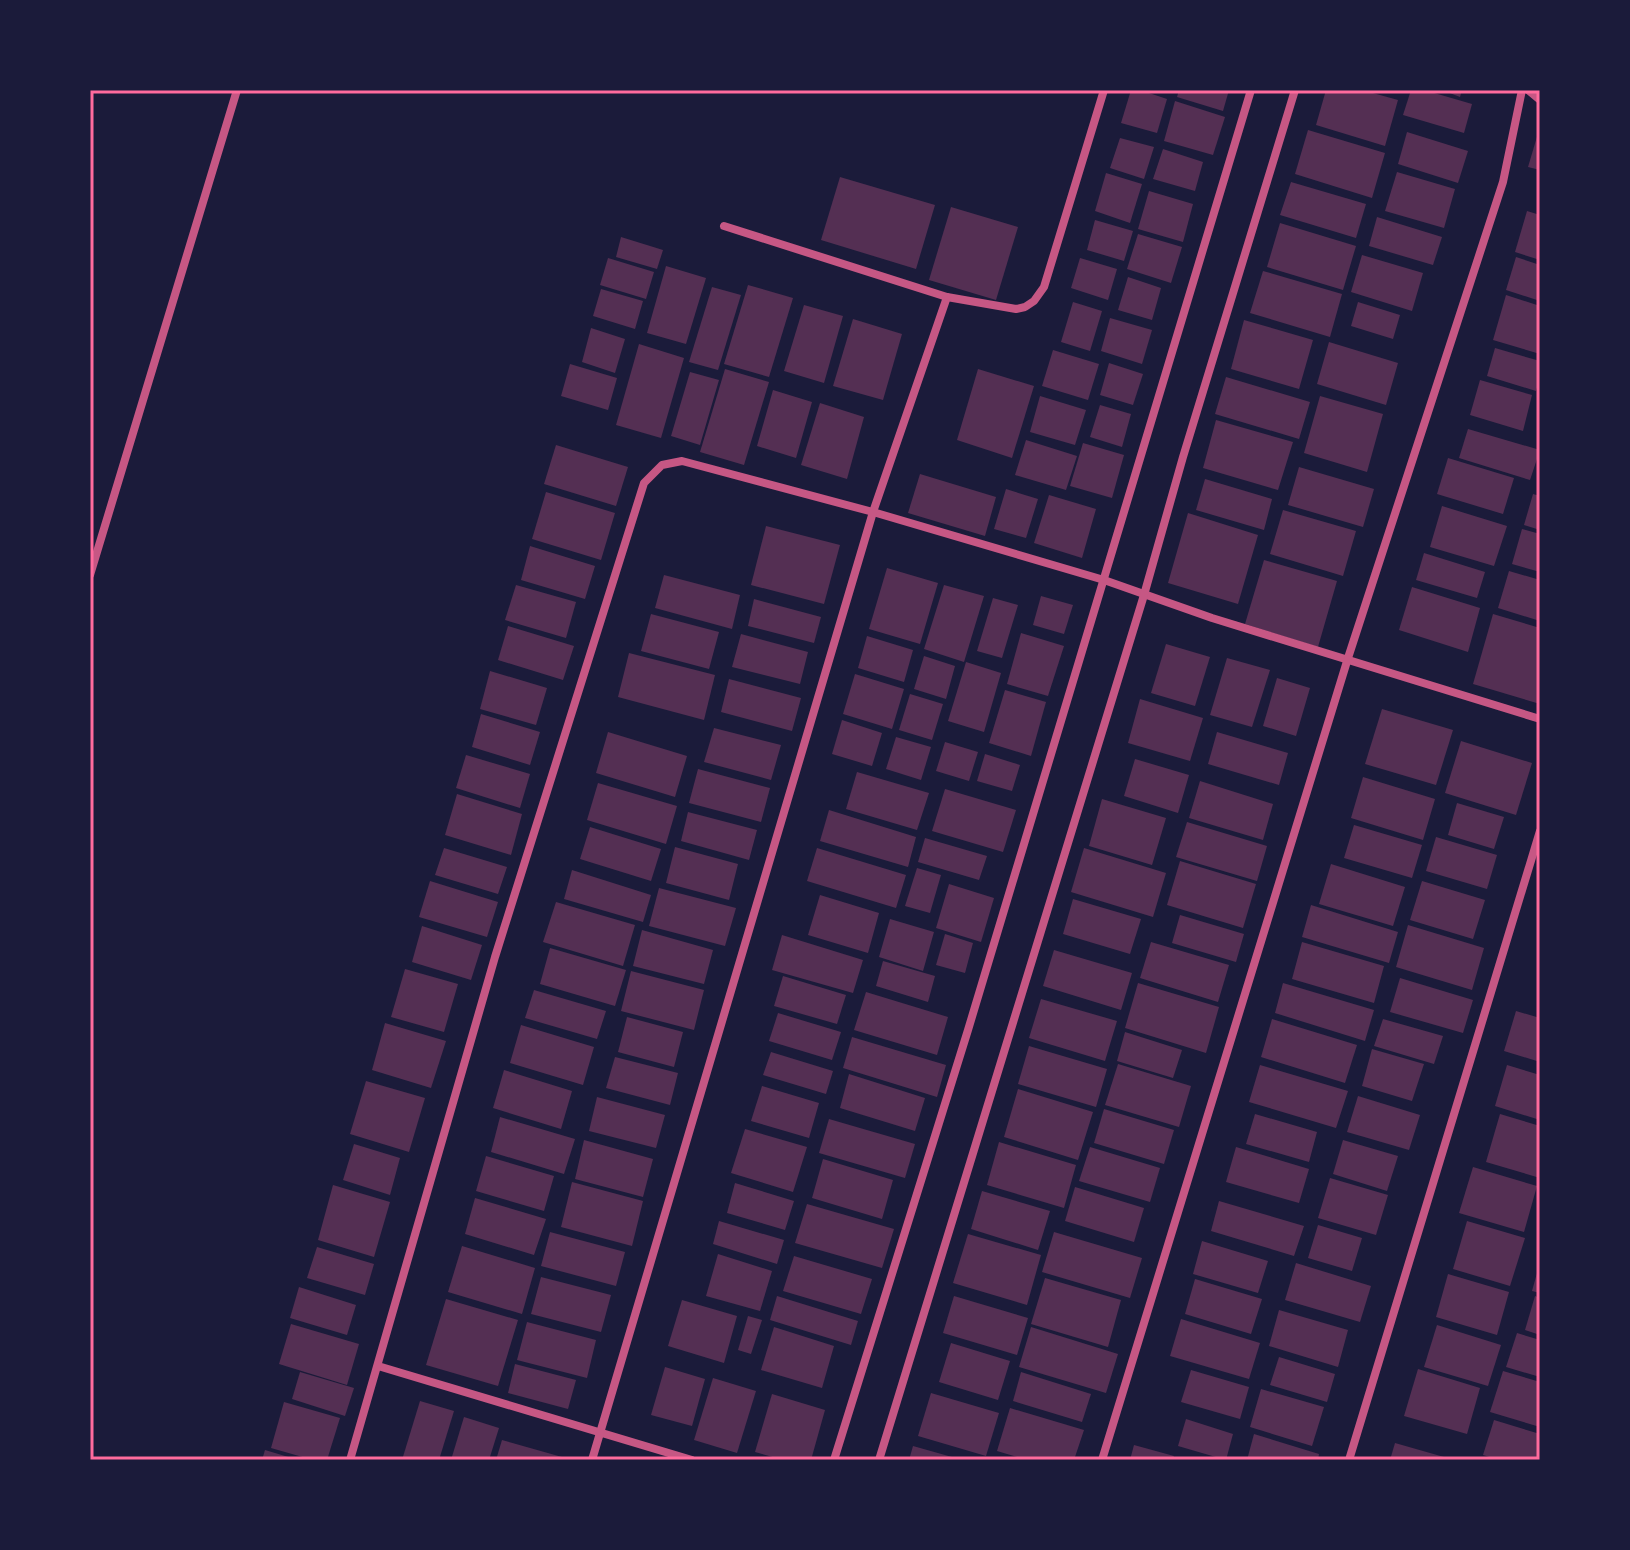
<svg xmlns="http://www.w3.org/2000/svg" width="1630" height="1550" font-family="'Fira Sans Condensed',sans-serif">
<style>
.building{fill:#542f53}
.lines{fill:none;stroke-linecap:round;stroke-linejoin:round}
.minor{stroke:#c65784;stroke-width:8}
.neatline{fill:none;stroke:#ff6b9d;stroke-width:3}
</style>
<rect width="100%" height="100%" fill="#1b1b3a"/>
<!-- building -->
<g class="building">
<polygon points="1131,90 1140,90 1167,99 1157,133 1121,123"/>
<polygon points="1179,90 1229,90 1223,111 1177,97"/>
<polygon points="1326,90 1362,90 1398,100 1385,146 1316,125"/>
<polygon points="1411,90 1424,90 1472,104 1464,133 1403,115"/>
<polygon points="1442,90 1462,90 1460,97"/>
<polygon points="1175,101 1225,117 1213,155 1164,141"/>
<polygon points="1308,130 1385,153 1372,198 1295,174"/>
<polygon points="1539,130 1540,130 1540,170 1528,167"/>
<polygon points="1407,132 1468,151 1458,183 1398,164"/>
<polygon points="1120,138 1154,147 1144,179 1110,168"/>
<polygon points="1163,149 1203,162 1195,191 1153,179"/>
<polygon points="1397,172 1455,189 1444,228 1385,211"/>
<polygon points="1106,173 1142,184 1130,223 1095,211"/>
<polygon points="840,177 935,205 916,269 821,240"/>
<polygon points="1291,182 1366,204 1356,238 1280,215"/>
<polygon points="1149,191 1193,204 1183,242 1138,229"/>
<polygon points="951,207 1018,227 996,300 929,280"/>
<polygon points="1527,211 1540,215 1540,260 1515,252"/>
<polygon points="1377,217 1442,237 1433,265 1369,246"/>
<polygon points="1095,220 1133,231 1124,261 1087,250"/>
<polygon points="1280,223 1356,246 1343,290 1267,267"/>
<polygon points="1138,234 1182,247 1171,283 1127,269"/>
<polygon points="621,237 663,250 657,269 616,257"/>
<polygon points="1362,255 1423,273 1412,311 1351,292"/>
<polygon points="1516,257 1540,265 1540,301 1506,290"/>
<polygon points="608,258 654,272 646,299 600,285"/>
<polygon points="1080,258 1117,269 1108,300 1071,288"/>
<polygon points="666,266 706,278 686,344 647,333"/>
<polygon points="1263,271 1342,294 1330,337 1250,313"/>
<polygon points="1128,277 1161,288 1152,320 1118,310"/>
<polygon points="748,285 793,298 769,377 724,364"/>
<polygon points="712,287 741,295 718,370 689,362"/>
<polygon points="601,289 643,301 635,329 593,316"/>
<polygon points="1506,295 1540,306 1540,354 1493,340"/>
<polygon points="1073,302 1102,311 1090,351 1061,342"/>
<polygon points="1358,302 1400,315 1393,339 1351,326"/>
<polygon points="804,305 843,316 824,383 784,371"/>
<polygon points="1110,318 1152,330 1142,364 1101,351"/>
<polygon points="853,319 902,334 883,400 833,386"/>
<polygon points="1244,320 1313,340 1299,389 1231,369"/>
<polygon points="591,328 625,339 615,373 582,362"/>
<polygon points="1329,342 1398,363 1386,405 1317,384"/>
<polygon points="639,344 684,358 661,438 616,425"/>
<polygon points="1495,348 1540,361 1540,378 1536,391 1487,376"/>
<polygon points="1053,350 1099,364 1088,400 1042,386"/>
<polygon points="1109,363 1143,374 1133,405 1100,395"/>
<polygon points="570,364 617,378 608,410 561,396"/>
<polygon points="725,369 769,382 744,465 700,452"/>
<polygon points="978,369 1034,386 1012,458 957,440"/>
<polygon points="690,372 719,380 700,445 671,436"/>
<polygon points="1226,377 1310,402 1299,439 1215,414"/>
<polygon points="1480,380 1532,395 1523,431 1470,415"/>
<polygon points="773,390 812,402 796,458 757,446"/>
<polygon points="1040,396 1086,410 1075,445 1030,432"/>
<polygon points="1320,396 1383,414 1367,472 1304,453"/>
<polygon points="820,403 864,417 847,479 801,465"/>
<polygon points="1100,405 1131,414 1122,447 1090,437"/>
<polygon points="1216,420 1293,442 1278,490 1203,468"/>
<polygon points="1468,429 1540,450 1530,480 1459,458"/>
<polygon points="1026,440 1077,456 1066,490 1015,475"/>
<polygon points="1083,443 1124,455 1112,498 1070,486"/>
<polygon points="556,445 628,467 616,506 544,484"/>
<polygon points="1448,458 1514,478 1503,514 1437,494"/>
<polygon points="1299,467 1374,489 1363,527 1288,505"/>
<polygon points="920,474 996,497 985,536 908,513"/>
<polygon points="1205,479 1272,499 1264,530 1196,510"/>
<polygon points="1006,489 1038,499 1026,538 994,529"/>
<polygon points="546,492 615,513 601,560 532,539"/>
<polygon points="1533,494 1540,496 1540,530 1524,525"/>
<polygon points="1049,495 1096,509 1082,558 1034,543"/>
<polygon points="1442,506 1507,526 1494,566 1430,547"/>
<polygon points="1283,510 1356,531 1343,576 1270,554"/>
<polygon points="1188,513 1258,535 1238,604 1168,583"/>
<polygon points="766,526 840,545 824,604 751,585"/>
<polygon points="1522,529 1540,534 1540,572 1512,564"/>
<polygon points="530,546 595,566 585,599 521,580"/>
<polygon points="1424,553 1485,572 1477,598 1416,580"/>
<polygon points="1264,560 1337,581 1318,647 1245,624"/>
<polygon points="887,568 938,583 920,644 869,629"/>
<polygon points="1509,571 1540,580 1540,621 1498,608"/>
<polygon points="664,575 740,595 732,629 655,608"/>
<polygon points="516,585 576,602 566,638 505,620"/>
<polygon points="944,585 984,596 964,662 924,649"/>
<polygon points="1412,587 1480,608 1468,652 1399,630"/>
<polygon points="1041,596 1073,605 1064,634 1033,625"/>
<polygon points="993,598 1018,605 1002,658 977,651"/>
<polygon points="754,599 821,617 814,643 748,626"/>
<polygon points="651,614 719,632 709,669 641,651"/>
<polygon points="1493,614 1540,628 1540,704 1473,684"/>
<polygon points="508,626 574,646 563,680 498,660"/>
<polygon points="1021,633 1064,646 1048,696 1007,684"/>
<polygon points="741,634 808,652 800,684 732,667"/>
<polygon points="867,636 913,650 904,682 858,668"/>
<polygon points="1166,644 1210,657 1195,706 1151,693"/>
<polygon points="629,653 715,675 704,720 618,697"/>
<polygon points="924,656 955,666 946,699 914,689"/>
<polygon points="1227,658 1270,670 1252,727 1210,715"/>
<polygon points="966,662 1001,673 984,732 948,721"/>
<polygon points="490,671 547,688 536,725 480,709"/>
<polygon points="855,674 904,689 892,729 843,714"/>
<polygon points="1277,678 1310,688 1296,736 1263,726"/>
<polygon points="729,679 801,698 792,731 721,712"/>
<polygon points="1005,690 1046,702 1031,756 989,743"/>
<polygon points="910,694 943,704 932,740 899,730"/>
<polygon points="1140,699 1203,718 1190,761 1128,743"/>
<polygon points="1382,709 1453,730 1436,785 1365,764"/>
<polygon points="481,714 540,732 530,765 472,747"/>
<polygon points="842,720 882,733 872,766 832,754"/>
<polygon points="714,728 781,745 771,780 704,762"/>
<polygon points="608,732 687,756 675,797 596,773"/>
<polygon points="1217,732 1288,753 1279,785 1208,764"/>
<polygon points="896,737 931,747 921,780 886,769"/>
<polygon points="1461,741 1532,763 1516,815 1445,793"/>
<polygon points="945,742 978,752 969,781 936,771"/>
<polygon points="985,754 1020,765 1012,791 977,781"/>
<polygon points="466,755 530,774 520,808 456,788"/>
<polygon points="1135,759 1189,775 1178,813 1124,796"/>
<polygon points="698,769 770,788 761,822 689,803"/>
<polygon points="857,772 929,793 917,830 846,809"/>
<polygon points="1363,777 1435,799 1423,840 1351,818"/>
<polygon points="1200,781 1273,804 1263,840 1189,818"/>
<polygon points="598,783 677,806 666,844 587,820"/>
<polygon points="945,789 1016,810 1003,852 932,831"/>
<polygon points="457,794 522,814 511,855 445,835"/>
<polygon points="1102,799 1166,818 1152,865 1089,846"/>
<polygon points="1457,803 1504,817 1494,849 1448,835"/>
<polygon points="829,810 916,837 908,867 820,841"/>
<polygon points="688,812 757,830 749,860 681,841"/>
<polygon points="1187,822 1267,846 1257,881 1176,857"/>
<polygon points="1354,825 1422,845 1412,878 1344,858"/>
<polygon points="590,827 661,849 651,881 580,859"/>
<polygon points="1436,837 1497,855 1487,889 1426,871"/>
<polygon points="925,838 987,856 979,880 918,862"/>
<polygon points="675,847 738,864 729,900 666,883"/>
<polygon points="444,848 507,867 498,894 435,875"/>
<polygon points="817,848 906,875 896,908 807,881"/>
<polygon points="1084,848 1166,873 1153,917 1071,892"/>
<polygon points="1180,861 1256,884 1243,928 1167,905"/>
<polygon points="1331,864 1405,887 1393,926 1319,904"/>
<polygon points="917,868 941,875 930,913 905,906"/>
<polygon points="572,870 651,895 643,922 564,899"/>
<polygon points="430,881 498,902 487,937 419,917"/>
<polygon points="1422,881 1485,900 1473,939 1410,920"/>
<polygon points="949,884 994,898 981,942 936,928"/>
<polygon points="659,888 736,908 725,946 649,926"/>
<polygon points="820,895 879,913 868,953 808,935"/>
<polygon points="1073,899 1141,919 1130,954 1063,934"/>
<polygon points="556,902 635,925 623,966 543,942"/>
<polygon points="1311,905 1398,932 1389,963 1302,937"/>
<polygon points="1180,915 1244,934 1236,962 1172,943"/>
<polygon points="890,919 934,932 923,971 879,957"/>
<polygon points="1408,925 1484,948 1472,990 1396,967"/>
<polygon points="422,926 482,945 471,980 412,962"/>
<polygon points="642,930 713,950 704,984 633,966"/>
<polygon points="945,934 973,943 965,973 936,965"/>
<polygon points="782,935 863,960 853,993 772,970"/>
<polygon points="1151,942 1229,965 1218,1002 1140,978"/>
<polygon points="1302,942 1384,966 1374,1003 1292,979"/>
<polygon points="550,948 626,970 615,1006 540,984"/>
<polygon points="1054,950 1132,973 1121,1010 1043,986"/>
<polygon points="883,961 935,976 928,1002 876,986"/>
<polygon points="405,969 458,984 444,1032 391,1017"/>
<polygon points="631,971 704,990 694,1030 621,1011"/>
<polygon points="783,976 846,995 837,1024 774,1006"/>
<polygon points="1400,978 1473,1000 1463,1033 1390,1012"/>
<polygon points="1138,983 1219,1007 1206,1053 1125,1028"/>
<polygon points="1283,983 1374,1010 1365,1041 1275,1013"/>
<polygon points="534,990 606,1011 597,1039 525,1018"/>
<polygon points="866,992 948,1017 937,1055 854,1030"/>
<polygon points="1041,999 1117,1021 1105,1061 1029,1038"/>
<polygon points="1516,1011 1540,1018 1540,1062 1504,1051"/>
<polygon points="778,1013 841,1032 832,1060 769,1041"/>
<polygon points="627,1017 683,1032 674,1067 618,1052"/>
<polygon points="1272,1019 1357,1045 1345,1083 1261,1057"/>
<polygon points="1383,1019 1443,1036 1434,1064 1374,1046"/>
<polygon points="385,1023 446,1041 431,1088 372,1070"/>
<polygon points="521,1025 594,1047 583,1085 510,1063"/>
<polygon points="1125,1032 1182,1050 1173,1078 1117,1061"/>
<polygon points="852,1037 946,1065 937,1097 843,1068"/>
<polygon points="1029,1046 1107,1069 1096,1107 1018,1084"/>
<polygon points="1372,1049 1424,1064 1412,1101 1362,1086"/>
<polygon points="771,1052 833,1071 826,1094 763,1075"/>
<polygon points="615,1057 678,1073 670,1105 606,1088"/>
<polygon points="1118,1064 1191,1086 1179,1127 1105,1105"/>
<polygon points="1260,1065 1348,1091 1336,1128 1249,1102"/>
<polygon points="1507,1065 1540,1075 1540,1120 1495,1106"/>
<polygon points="504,1070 572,1091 561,1129 493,1108"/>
<polygon points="849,1074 925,1098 915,1131 840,1108"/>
<polygon points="366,1081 425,1098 409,1152 350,1134"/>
<polygon points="762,1086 819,1103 809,1138 751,1121"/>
<polygon points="1018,1089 1093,1112 1078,1160 1004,1137"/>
<polygon points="1358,1096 1420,1115 1409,1150 1347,1132"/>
<polygon points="597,1097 665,1115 656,1148 589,1131"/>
<polygon points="1104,1109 1174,1130 1164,1164 1094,1143"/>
<polygon points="1255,1114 1317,1132 1309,1162 1246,1144"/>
<polygon points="1500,1114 1540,1126 1540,1178 1486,1162"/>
<polygon points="500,1117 575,1139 564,1174 491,1152"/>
<polygon points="829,1119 915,1144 905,1178 819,1153"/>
<polygon points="745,1129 807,1147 793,1192 731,1173"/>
<polygon points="584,1140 653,1159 643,1197 575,1179"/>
<polygon points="1343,1140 1398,1156 1387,1191 1333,1174"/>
<polygon points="999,1142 1076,1165 1064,1208 987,1185"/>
<polygon points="354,1144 400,1158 390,1195 343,1180"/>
<polygon points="1090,1147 1160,1168 1150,1202 1079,1181"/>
<polygon points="1236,1147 1309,1169 1299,1203 1226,1182"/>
<polygon points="486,1156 554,1176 544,1211 476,1191"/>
<polygon points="823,1159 893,1180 882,1219 812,1198"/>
<polygon points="1473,1167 1537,1186 1524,1232 1459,1213"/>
<polygon points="1330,1178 1388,1195 1376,1235 1318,1218"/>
<polygon points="572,1182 643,1201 632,1246 561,1227"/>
<polygon points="735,1183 794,1201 785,1230 727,1213"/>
<polygon points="333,1185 390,1202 374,1257 318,1240"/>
<polygon points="1075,1187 1144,1208 1134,1242 1065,1221"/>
<polygon points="982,1191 1050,1211 1038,1250 971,1229"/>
<polygon points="475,1198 546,1219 534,1255 465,1234"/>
<polygon points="1219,1201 1304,1226 1294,1256 1211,1231"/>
<polygon points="807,1204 894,1229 882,1268 795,1243"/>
<polygon points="719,1221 784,1240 777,1264 713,1244"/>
<polygon points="1467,1221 1525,1238 1510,1286 1453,1269"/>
<polygon points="1318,1225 1362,1238 1352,1271 1308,1258"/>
<polygon points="550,1232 625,1252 616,1286 541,1266"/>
<polygon points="1054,1232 1142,1258 1130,1298 1042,1272"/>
<polygon points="968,1234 1041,1255 1027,1305 953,1283"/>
<polygon points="1202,1241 1268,1261 1258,1293 1193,1274"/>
<polygon points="462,1246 535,1268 522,1314 448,1292"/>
<polygon points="317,1247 374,1264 365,1295 307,1278"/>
<polygon points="718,1254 772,1271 760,1311 706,1296"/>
<polygon points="794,1256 872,1279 861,1314 783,1291"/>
<polygon points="1296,1263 1371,1286 1360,1322 1285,1300"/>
<polygon points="1539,1266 1540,1266 1540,1293 1532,1291"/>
<polygon points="1448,1274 1509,1292 1497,1335 1436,1317"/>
<polygon points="541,1277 611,1295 601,1332 531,1314"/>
<polygon points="1045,1278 1121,1300 1108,1347 1031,1324"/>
<polygon points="1195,1279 1262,1299 1251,1334 1185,1314"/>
<polygon points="299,1287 356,1305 347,1335 290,1318"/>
<polygon points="777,1296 858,1321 851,1345 770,1320"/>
<polygon points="954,1296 1028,1318 1017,1355 943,1333"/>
<polygon points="1535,1296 1540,1298 1540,1335 1525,1330"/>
<polygon points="446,1299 518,1320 498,1386 426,1365"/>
<polygon points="682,1300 737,1316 724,1363 668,1346"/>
<polygon points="1279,1310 1348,1330 1338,1367 1269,1346"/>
<polygon points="748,1316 762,1320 751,1354 738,1350"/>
<polygon points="1181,1319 1260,1343 1249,1379 1170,1356"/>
<polygon points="527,1322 596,1340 587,1378 517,1360"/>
<polygon points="291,1324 359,1344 347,1385 279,1364"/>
<polygon points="1437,1325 1501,1345 1488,1386 1424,1367"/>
<polygon points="774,1327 834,1346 822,1388 761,1370"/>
<polygon points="1031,1327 1118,1354 1106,1393 1019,1367"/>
<polygon points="1517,1333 1540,1340 1540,1377 1506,1367"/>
<polygon points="951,1343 1010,1361 998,1400 939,1382"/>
<polygon points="1279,1357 1335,1374 1327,1402 1270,1385"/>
<polygon points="515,1364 576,1380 568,1409 508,1393"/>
<polygon points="665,1367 705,1379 692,1426 651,1415"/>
<polygon points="1418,1369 1480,1388 1467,1434 1404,1416"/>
<polygon points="1191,1370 1249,1387 1240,1419 1181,1402"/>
<polygon points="1503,1371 1540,1382 1540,1427 1490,1412"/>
<polygon points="300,1372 354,1388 345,1416 292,1399"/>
<polygon points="1021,1372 1091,1394 1082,1422 1013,1401"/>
<polygon points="713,1378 756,1391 737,1453 694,1440"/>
<polygon points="1261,1389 1324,1407 1312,1446 1250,1427"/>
<polygon points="931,1393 999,1413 986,1456 918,1436"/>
<polygon points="772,1394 825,1410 811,1460 783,1460 755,1452"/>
<polygon points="420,1401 454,1411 439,1460 402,1460"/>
<polygon points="284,1402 340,1418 327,1460 313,1460 271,1448"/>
<polygon points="1010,1408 1084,1430 1074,1460 1027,1460 997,1451"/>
<polygon points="464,1417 499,1428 489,1460 451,1460"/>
<polygon points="1186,1419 1233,1434 1226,1460 1178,1446"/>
<polygon points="1494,1420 1540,1434 1540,1460 1499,1460 1483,1455"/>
<polygon points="1254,1434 1319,1454 1318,1460 1247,1460"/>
<polygon points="502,1440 569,1459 569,1460 496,1460"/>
<polygon points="1395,1443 1451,1459 1451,1460 1390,1460"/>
<polygon points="1134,1445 1174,1456 1172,1460 1130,1460"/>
<polygon points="913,1446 952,1457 952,1460 909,1460"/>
<polygon points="265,1450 295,1459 295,1460 262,1460"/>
</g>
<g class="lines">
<!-- minor -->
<g class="minor">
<polyline points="1528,90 1540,100"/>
<polyline points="724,226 947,297 1016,309 1025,307 1034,301 1044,287 1104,90"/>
<polyline points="90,575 237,90"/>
<polyline points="378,1366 692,1460"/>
<polyline points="350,1460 495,957 644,483 662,465 682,461 873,512 1104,580 1212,618 1540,719"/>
<polyline points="592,1460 873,512 947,297"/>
<polyline points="834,1460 968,1030 1251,90"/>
<polyline points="879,1460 1144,595 1183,457 1295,90"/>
<polyline points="1102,1460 1348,658 1503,182 1522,90"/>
<polyline points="1349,1460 1540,831"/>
</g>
</g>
<!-- border -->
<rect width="1630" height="1550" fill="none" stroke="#1b1b3a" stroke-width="184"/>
<rect x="92" y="92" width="1446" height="1366" class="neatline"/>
</svg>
